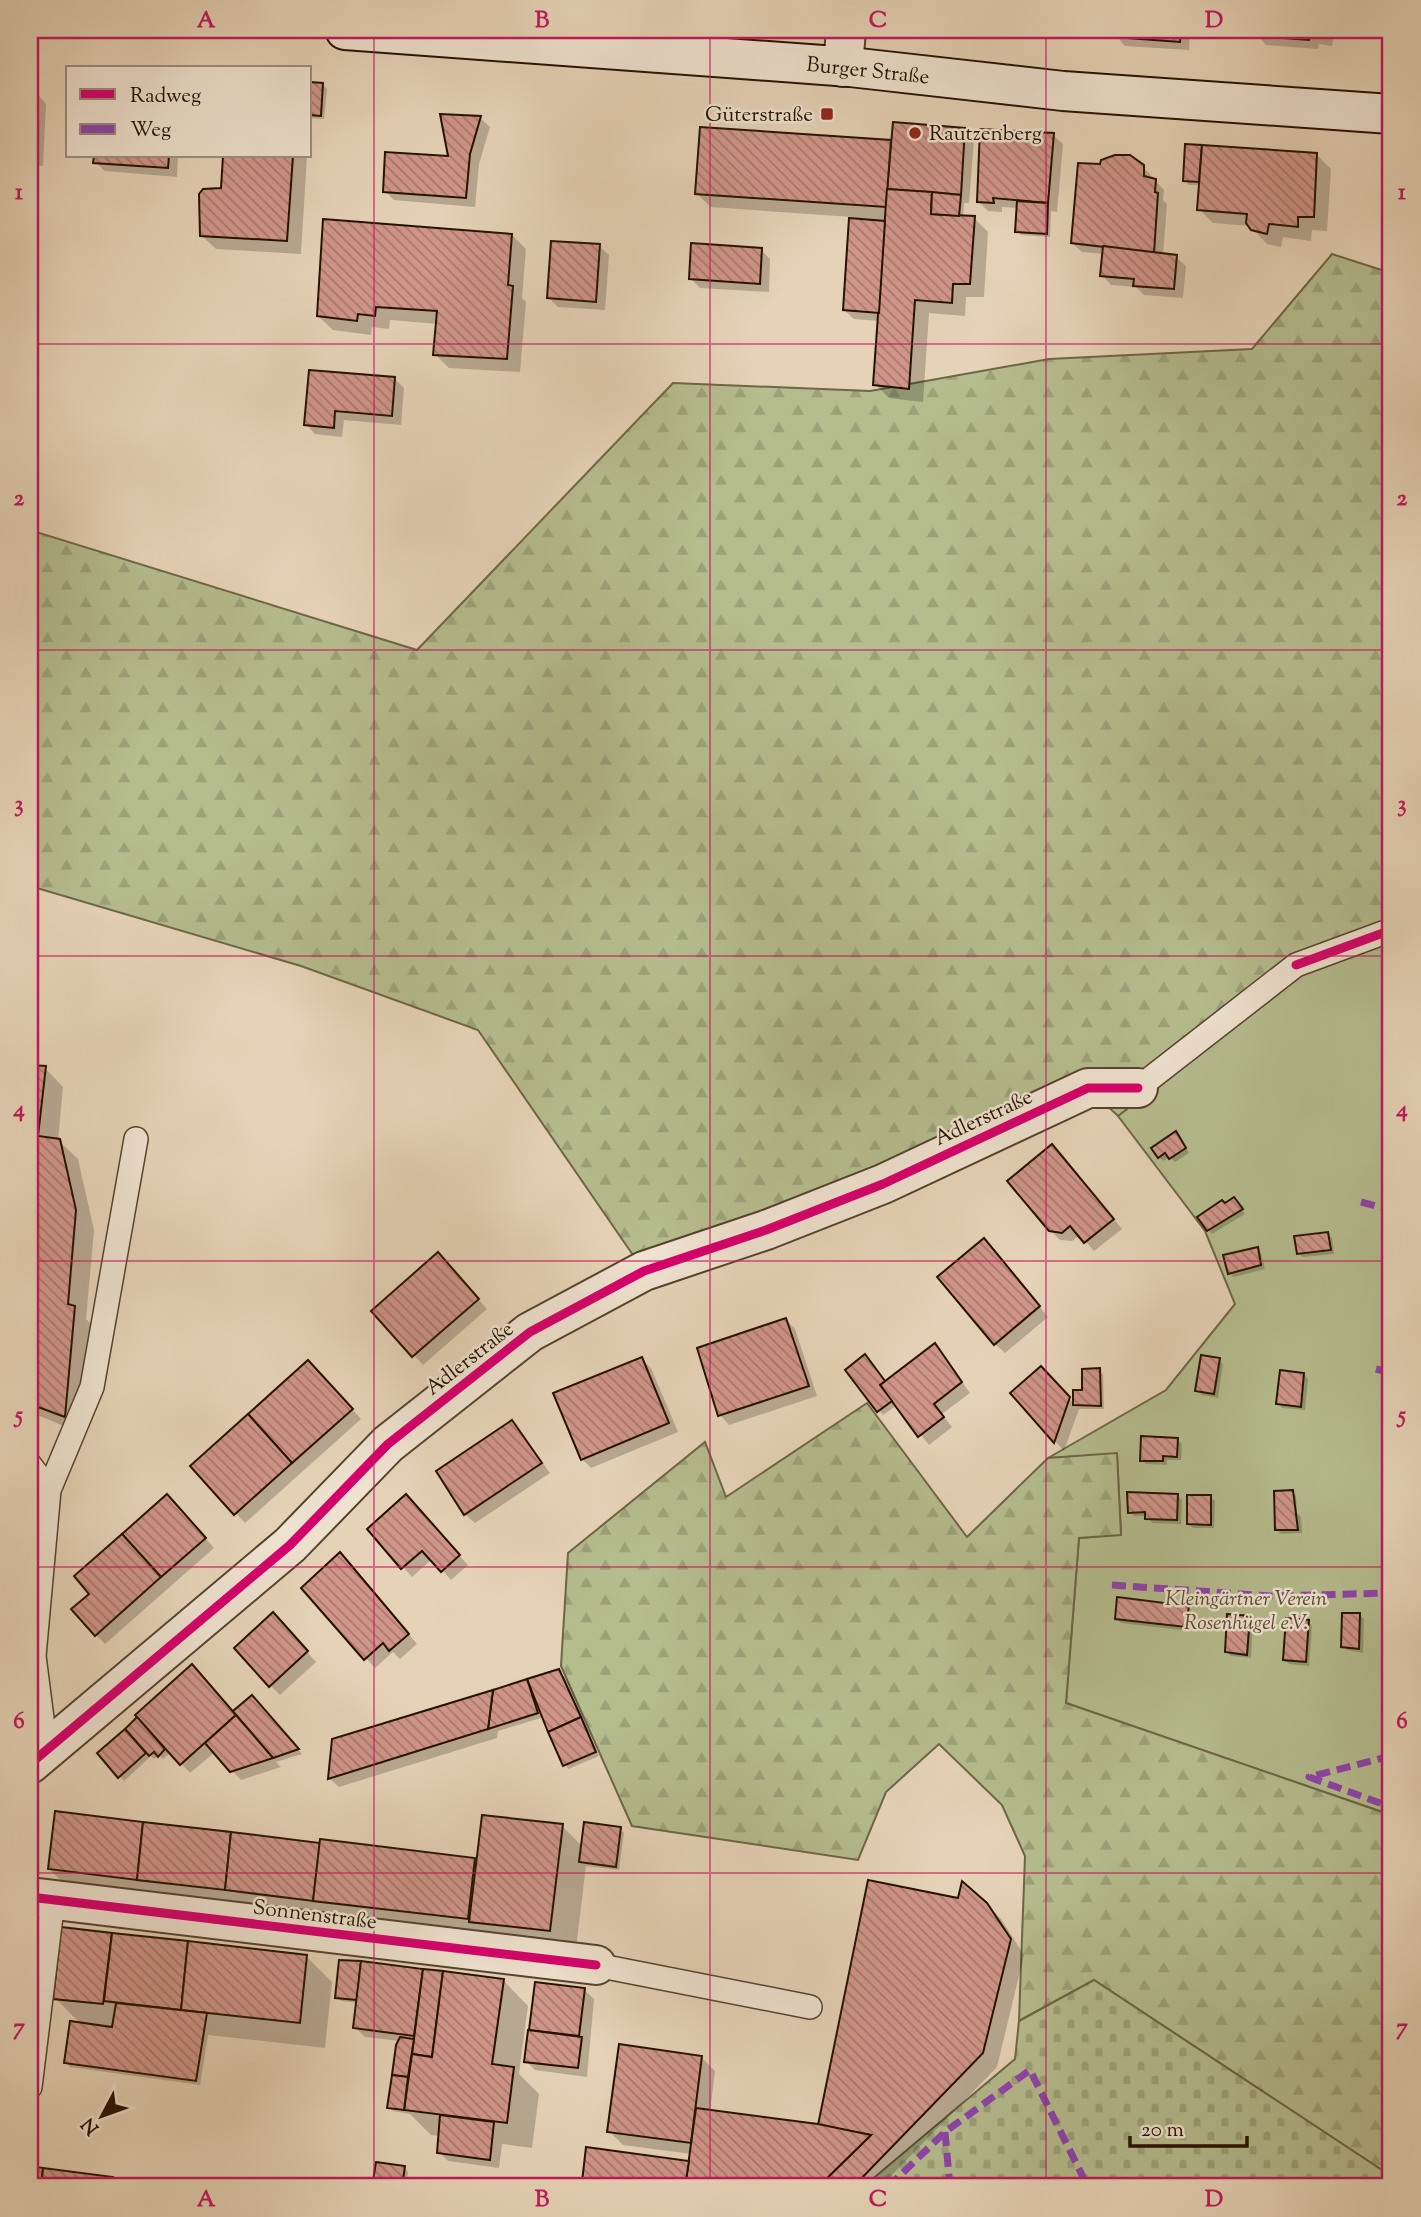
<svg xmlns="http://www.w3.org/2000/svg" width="1421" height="2217" font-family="'Sorts Mill Goudy',serif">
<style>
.green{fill:#b5bc8e;stroke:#6d6647;stroke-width:2}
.forest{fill:url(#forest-firs);stroke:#6d6647;stroke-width:2}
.cemetery{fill:url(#cemetery-stones);stroke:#6d6647;stroke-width:2}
.shadow{fill:#0003}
.building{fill:url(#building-back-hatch);stroke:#251100;stroke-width:2}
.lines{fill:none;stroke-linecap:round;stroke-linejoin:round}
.service-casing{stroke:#55422e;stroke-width:26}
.minor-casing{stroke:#55422e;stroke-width:42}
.secondary-casing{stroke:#251100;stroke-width:42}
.service{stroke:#efe2d0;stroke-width:23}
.minor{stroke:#efe2d0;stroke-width:38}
.secondary{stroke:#efe2d0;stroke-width:38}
.quiet{stroke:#8e44ad;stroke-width:7;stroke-dasharray:14 7;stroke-linecap:butt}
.cycleway-casing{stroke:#efe2d0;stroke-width:13}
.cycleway{stroke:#d6006c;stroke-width:9}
.grid{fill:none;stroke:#c2185b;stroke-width:2;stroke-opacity:0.55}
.poi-dot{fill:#8f2418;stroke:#efe2d0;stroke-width:2.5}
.labels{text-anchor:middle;stroke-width:5;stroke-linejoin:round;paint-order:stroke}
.street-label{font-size:21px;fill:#251100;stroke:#efe2d0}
.poi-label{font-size:21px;fill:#251100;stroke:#efe2d0;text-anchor:end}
.park-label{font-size:21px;font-style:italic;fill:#574d32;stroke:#efe2d0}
.neatline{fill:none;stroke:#c2185b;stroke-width:2.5}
.grid-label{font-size:23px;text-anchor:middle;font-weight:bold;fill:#c2185b}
</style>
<defs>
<pattern id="forest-firs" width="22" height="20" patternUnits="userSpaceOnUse" patternTransform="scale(1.75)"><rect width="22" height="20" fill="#b5bc8e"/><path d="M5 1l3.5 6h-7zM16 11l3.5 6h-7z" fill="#9ca179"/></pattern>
<pattern id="cemetery-stones" width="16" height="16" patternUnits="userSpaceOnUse" patternTransform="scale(1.75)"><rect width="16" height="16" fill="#b5bc8e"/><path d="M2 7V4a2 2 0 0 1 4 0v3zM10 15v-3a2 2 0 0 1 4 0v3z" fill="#9ca179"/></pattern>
<pattern id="building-back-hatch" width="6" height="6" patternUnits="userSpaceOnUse" patternTransform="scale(1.75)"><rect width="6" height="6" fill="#d09589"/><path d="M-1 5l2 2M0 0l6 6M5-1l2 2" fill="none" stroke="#a9786e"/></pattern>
</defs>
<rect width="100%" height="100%" fill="#e6d3b7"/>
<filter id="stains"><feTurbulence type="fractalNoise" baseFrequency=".00286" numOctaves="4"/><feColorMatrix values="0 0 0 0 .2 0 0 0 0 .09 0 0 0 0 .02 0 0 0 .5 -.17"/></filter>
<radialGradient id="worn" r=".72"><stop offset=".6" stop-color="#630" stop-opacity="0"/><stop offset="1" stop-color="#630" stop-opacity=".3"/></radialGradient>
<!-- green -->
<polygon class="green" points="1391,942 1391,1815 1066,1703 1079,1538 1121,1534 1117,1454 1048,1458 1166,1390 1235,1304 1205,1231 1118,1116 1304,970"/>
<!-- forest -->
<g class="forest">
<polygon points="1332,254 1391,273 1391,942 1304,970 1118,1116 1088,1088 644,1271 478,1030 301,966 30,886 30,530 417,650 673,383 870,391 1049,359 1252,349"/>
<polygon points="867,1403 967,1537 1048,1458 1117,1453 1121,1535 1079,1538 1066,1703 1391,1815 1391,2176 1094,1980 1019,2021 1025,1856 1002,1805 939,1744 886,1792 858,1860 632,1826 561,1666 568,1553 705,1442 726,1497"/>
</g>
<!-- cemetery -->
<polygon class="cemetery" points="1094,1980 1391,2176 1391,2187 863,2187 1015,2059 1019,2021"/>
<!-- shadow -->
<g class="shadow">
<polygon points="1111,30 1190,30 1189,50 1125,46"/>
<polygon points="1205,30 1239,30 1239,35"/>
<polygon points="1257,30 1334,30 1332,46 1319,44 1318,49 1266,45 1257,35"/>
<polygon points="310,83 323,85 327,89 324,119 310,118"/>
<polygon points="30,94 37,94 46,104 43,166 30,165"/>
<polygon points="443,116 480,118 490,127 479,164 475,207 394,200 385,191 450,158"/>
<polygon points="964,130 974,139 969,203 964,203 963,217 974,218 988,232 984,297 966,297 965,316 929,313 923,402 889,398 875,384 880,321 854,319 844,310 851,217 711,207 696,193 890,142 893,145"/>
<polygon points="1053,135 1063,144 1057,212 1051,211 1050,237 1021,235 1017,231 1018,208 1002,207 1002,212 988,211 978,201"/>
<polygon points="1187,146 1317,155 1331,169 1327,231 1312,230 1311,241 1283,237 1281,247 1267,244 1250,226 1213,223 1199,209 1201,185 1189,185 1184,180"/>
<polygon points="96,156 178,156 177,177 105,171 95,162"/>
<polygon points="224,156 307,156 301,254 216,249 201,235 222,190"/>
<polygon points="1143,167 1164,190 1163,200 1167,204 1163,255 1176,257 1186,266 1183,298 1144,295 1136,287 1111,285 1102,275 1104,254 1082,252 1072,243"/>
<polygon points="512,235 526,249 522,298 526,302 520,372 449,368 435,354 438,324 390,320 389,329 372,327 371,335 333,330 318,316"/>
<polygon points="599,246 609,255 605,310 558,307 548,297"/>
<polygon points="761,250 770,259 769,292 700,288 690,278"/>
<polygon points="394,378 404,388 401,425 344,420 342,437 315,434 306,424"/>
<polygon points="30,1067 45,1068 63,1087 58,1140 78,1159 94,1230 86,1319 93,1326 83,1434 30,1412"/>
<polygon points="1180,1138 1189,1153 1175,1162 1169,1157 1163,1161 1159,1157"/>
<polygon points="1052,1146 1122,1229 1094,1251 1080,1235 1072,1241 1060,1240 1050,1230"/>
<polygon points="1238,1204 1245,1214 1212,1234 1208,1230 1225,1205"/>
<polygon points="1327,1234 1332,1238 1334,1254 1303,1257 1298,1253"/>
<polygon points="1257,1249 1261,1253 1265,1269 1234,1277 1229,1273"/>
<polygon points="993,1250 1048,1317 1005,1353 995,1344"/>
<polygon points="447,1264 487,1309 423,1365 374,1311"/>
<polygon points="786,1320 795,1329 817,1396 729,1425 720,1415"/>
<polygon points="935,1345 970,1393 942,1414 952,1427 929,1445 897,1405 883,1415 847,1370 869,1361 885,1383"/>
<polygon points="641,1359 651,1368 678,1432 591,1468 582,1459"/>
<polygon points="1219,1359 1223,1364 1218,1398 1202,1395 1197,1391"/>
<polygon points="1099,1370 1103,1375 1104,1409 1079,1409 1064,1451 1012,1393 1051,1378 1075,1405"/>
<polygon points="318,1371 361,1419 245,1523 193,1466"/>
<polygon points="1304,1374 1308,1379 1305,1410 1282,1408 1278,1403"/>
<polygon points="512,1422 550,1473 475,1523 465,1514"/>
<polygon points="1178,1440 1182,1444 1181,1460 1167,1460 1167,1465 1146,1464 1142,1460"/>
<polygon points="1292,1492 1296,1496 1297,1513 1301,1517 1302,1533 1281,1534 1277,1530"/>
<polygon points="1177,1495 1182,1500 1181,1524 1152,1523 1147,1516 1134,1516 1130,1512"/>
<polygon points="1210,1497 1215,1501 1214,1528 1193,1528 1188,1524"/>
<polygon points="177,1505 214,1548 105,1644 96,1635"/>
<polygon points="415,1506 468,1565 451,1580 432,1559 412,1577 369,1529"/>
<polygon points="349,1564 417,1644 400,1659 393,1652 375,1668 303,1588"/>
<polygon points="1188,1608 1192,1612 1190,1631 1121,1623 1117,1618"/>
<polygon points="1360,1615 1364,1619 1363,1653 1347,1650 1343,1646"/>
<polygon points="1249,1618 1253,1622 1251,1658 1231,1656 1226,1651"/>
<polygon points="1308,1622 1312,1626 1309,1666 1289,1664 1285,1660"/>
<polygon points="282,1624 316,1662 280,1695 270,1685"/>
<polygon points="559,1671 568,1681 599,1756 568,1769 544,1717 498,1731 497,1738 339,1787 329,1778 334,1741"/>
<polygon points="252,1697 302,1754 276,1762 281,1767 241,1780 215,1752 190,1773 171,1752 163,1759 159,1755 154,1759 151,1756 124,1781 99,1754 137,1719 234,1713"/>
<polygon points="56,1813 474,1859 478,1863 562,1826 583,1847 620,1829 624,1833 619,1870 586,1866 575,1956 75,1894 49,1869"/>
<polygon points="986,1904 1001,1919 1024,1955 997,2067 880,2187 589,2187 584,2182 690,2163 691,2154 623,2145 609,2131 701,2057 715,2071 710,2112 820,2126"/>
<polygon points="63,1929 307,1957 332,1982 325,2048 208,2035 200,2085 70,2067 66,2062 81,2024 55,1998"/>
<polygon points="422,1970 503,1980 528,2006 519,2074 539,2094 532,2148 502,2144 499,2168 448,2161 439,2152 440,2136 431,2135 410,2114 393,2111 389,2107 400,2041 365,2037 355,2027 358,2003 341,2001 337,1997"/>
<polygon points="537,1984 584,1990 594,1999 587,2077 535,2070 526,2061"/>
<polygon points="377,2164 404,2167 408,2172 406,2187 374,2187"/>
<polygon points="30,2168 112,2179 120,2187 30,2187"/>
</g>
<!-- building -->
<g class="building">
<polygon points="1109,30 1181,30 1180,42 1114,37"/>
<polygon points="1255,30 1324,30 1323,37 1310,35 1309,40 1255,36"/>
<polygon points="310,82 323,83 321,116 310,115"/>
<polygon points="30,92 38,93 34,157 30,157"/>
<polygon points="440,114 481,116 470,154 466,198 383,192 385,152 448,156"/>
<polygon points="893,122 965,128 961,195 887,189"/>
<polygon points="700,127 891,140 886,207 695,194"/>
<polygon points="980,129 1054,133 1048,203 993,198 994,203 977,202"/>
<polygon points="1185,144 1202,145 1199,182 1183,181"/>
<polygon points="1202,145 1317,153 1314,217 1298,217 1298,227 1269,224 1267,234 1251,230 1246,223 1247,214 1197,210"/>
<polygon points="1115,155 1130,155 1144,165 1144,176 1156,179 1155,192 1158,193 1154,253 1071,243 1078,163 1100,164 1101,160"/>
<polygon points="94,156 169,156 168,168 93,163"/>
<polygon points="223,156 293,156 287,241 200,236 199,194 203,189 221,188"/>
<polygon points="887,189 932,192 931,214 975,216 970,284 953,284 952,303 915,300 909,389 873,385"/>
<polygon points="932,192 961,195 959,216 931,214"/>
<polygon points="1017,201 1048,203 1047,234 1015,232"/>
<polygon points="849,218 885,221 879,313 843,310"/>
<polygon points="323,219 512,234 508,285 513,286 507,359 433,355 437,311 376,307 375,316 358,314 357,321 317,316"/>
<polygon points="551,241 600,244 596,302 547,298"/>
<polygon points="691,243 762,248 760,284 689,279"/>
<polygon points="1103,246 1177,255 1174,289 1133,286 1134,279 1100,276"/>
<polygon points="309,370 395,377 392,416 335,411 334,428 304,425"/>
<polygon points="30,1065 46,1066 38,1136 60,1139 76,1210 68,1304 75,1306 65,1417 30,1404"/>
<polygon points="1176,1131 1186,1148 1169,1159 1165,1153 1158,1158 1151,1148"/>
<polygon points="1052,1144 1114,1219 1084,1243 1070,1226 1062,1233 1049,1231 1007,1181"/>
<polygon points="1234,1197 1243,1209 1207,1231 1197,1217 1222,1200 1225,1203"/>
<polygon points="1328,1232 1331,1250 1297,1254 1294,1236"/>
<polygon points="984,1238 1040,1306 994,1345 937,1277"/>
<polygon points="1258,1247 1261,1265 1228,1274 1223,1255"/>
<polygon points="438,1252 479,1299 412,1357 371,1311"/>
<polygon points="786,1318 809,1386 718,1416 697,1348"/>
<polygon points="935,1343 962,1382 934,1404 944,1417 918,1437 880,1385"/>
<polygon points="865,1354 885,1381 880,1385 892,1401 877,1412 845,1370"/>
<polygon points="1201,1355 1220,1358 1214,1394 1195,1391"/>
<polygon points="642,1357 669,1423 581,1460 553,1393"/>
<polygon points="308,1360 353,1409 292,1463 248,1414"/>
<polygon points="1041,1366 1070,1397 1054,1443 1010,1393"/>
<polygon points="1100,1368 1101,1406 1073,1405 1073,1390 1082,1390 1082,1369"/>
<polygon points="1280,1370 1304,1373 1301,1407 1276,1404"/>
<polygon points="248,1414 292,1463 234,1515 190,1466"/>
<polygon points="512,1420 542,1463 464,1515 436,1471"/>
<polygon points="1141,1436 1178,1438 1177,1457 1163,1456 1163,1461 1140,1461"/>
<polygon points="1293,1490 1298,1530 1275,1530 1274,1491"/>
<polygon points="1127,1492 1178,1494 1177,1520 1145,1519 1145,1512 1128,1513"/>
<polygon points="167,1494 206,1538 161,1577 122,1534"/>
<polygon points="406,1494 460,1555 441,1572 422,1551 401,1569 367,1529"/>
<polygon points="1187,1495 1211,1495 1211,1525 1187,1524"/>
<polygon points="122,1534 161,1577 95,1636 71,1609 89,1594 74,1576"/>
<polygon points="340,1552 409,1634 389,1651 383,1643 364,1660 301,1588"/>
<polygon points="1117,1597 1189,1606 1186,1627 1115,1619"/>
<polygon points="273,1612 308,1651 269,1687 234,1648"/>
<polygon points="1342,1613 1360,1613 1359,1649 1341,1647"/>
<polygon points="1227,1614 1250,1616 1247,1655 1225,1652"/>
<polygon points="1286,1618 1309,1620 1306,1662 1283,1660"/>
<polygon points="192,1664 236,1715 180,1765 135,1715"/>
<polygon points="559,1669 581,1717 548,1732 527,1679"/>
<polygon points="527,1679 538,1713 488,1729 493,1690"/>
<polygon points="493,1690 488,1729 328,1779 332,1739"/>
<polygon points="252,1695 299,1749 273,1758 236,1715 233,1711"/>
<polygon points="236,1715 273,1758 230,1772 205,1743"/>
<polygon points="137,1717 165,1749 158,1757 154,1752 149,1756 125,1729"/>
<polygon points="581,1717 596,1752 563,1766 548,1732"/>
<polygon points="125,1729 146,1753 118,1778 97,1753"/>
<polygon points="55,1811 143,1822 137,1880 48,1869"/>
<polygon points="482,1815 563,1824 550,1931 469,1922"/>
<polygon points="143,1822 231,1832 225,1890 137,1880"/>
<polygon points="584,1822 621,1827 616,1867 579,1862"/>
<polygon points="231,1832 320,1843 313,1901 225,1890"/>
<polygon points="320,1839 475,1858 468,1919 313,1901"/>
<polygon points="868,1880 958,1898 962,1881 987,1903 1011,1939 983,2053 853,2187 818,2187 871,2135 818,2125"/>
<polygon points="61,1927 112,1933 103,2004 53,1999"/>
<polygon points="112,1933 188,1941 181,2010 104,2001"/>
<polygon points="188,1941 307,1955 300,2023 181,2010"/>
<polygon points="339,1960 361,1961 357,2000 335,1998"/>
<polygon points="361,1961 423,1969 414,2036 353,2028"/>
<polygon points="423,1969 443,1971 432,2057 412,2054"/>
<polygon points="443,1971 504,1979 492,2064 514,2067 507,2123 404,2110 412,2054 432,2057"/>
<polygon points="535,1982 585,1988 579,2036 529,2030"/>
<polygon points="116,2003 207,2013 196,2081 64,2063 70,2021 112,2027"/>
<polygon points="528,2030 582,2037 578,2068 524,2062"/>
<polygon points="400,2037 414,2039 408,2077 392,2075 396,2045"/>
<polygon points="619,2044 702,2056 691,2143 607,2132"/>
<polygon points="392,2075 408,2077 404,2110 387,2108"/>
<polygon points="696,2108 818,2124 871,2135 818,2187 685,2187"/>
<polygon points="440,2115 494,2122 490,2160 437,2153"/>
<polygon points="586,2147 689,2161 685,2187 614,2187 582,2182"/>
<polygon points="376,2162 405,2166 402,2187 372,2187"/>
<polygon points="30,2166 43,2168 41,2187 30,2187"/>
<polygon points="43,2168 113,2177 111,2187 41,2187"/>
<polygon points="236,2183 265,2187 236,2187"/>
</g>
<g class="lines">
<!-- service casing -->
<g class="service-casing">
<g id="service">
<polyline points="1138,1088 1296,965 1391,930"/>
<polyline points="30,1465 49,1490"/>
<polyline points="46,1750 34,1656 49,1490 92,1387 136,1139"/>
<polyline points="596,1965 810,2007"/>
<polyline points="30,2087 53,1900"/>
</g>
</g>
<!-- minor casing -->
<g class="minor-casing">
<g id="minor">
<polyline points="843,67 846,30"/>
<polyline points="30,1764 290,1545 388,1444 530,1332 644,1271 766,1230 883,1184 1088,1088 1138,1088"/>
<polyline points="30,1897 596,1965"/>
</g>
</g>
<!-- secondary casing -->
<g class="secondary-casing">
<polyline id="secondary" points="345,30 850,67 1063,91 1391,114"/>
</g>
<!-- service -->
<use href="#service" class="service"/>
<!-- minor -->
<use href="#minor" class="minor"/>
<!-- secondary -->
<use href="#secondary" class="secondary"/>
<!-- quiet -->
<g class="quiet">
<polyline points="1361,1202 1391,1210"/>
<polyline points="1376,1369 1391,1373"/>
<polyline points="1112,1585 1271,1596 1391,1593"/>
<polyline points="1391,1756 1309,1777 1391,1807"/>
<polyline points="945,2132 950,2187"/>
<polyline points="888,2187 945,2132 1030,2070 1088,2187"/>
</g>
<!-- cycleway casing -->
<g class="cycleway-casing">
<g id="cycleway">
<polyline points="1296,965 1391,930"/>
<polyline points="30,1764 290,1545 388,1444 530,1332 644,1271 766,1230 883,1184 1088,1088 1138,1088"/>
<polyline points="30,1897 596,1965"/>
</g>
</g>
<!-- cycleway -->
<use href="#cycleway" class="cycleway"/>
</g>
<!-- grid -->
<path class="grid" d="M374,30V2187M710,30V2187M1046,30V2187M30,344H1391M30,650H1391M30,956H1391M30,1261H1391M30,1567H1391M30,1873H1391"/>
<!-- markers -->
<g class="poi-dot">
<rect x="820" y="107" width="14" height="14" rx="3.5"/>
<circle cx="915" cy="133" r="7"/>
</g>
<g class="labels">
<!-- street labels -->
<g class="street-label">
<text transform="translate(868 70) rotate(6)" y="7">Burger Straße</text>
<text transform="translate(983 1117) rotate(-25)" y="7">Adlerstraße</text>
<text transform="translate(469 1358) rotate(-38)" y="7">Adlerstraße</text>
<text transform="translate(315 1914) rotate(7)" y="7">Sonnenstraße</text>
</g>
<!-- poi labels -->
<g class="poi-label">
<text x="813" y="121">Güterstraße</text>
<text x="929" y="140" text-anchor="start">Rautzenberg</text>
</g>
<!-- park labels -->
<g class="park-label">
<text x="1246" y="1605">Kleingärtner Verein<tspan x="1246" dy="24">Rosenhügel e.V.</tspan></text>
</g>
</g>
<!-- margin -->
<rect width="1421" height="2217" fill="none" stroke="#e6d3b7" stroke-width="77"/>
<!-- legend -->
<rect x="66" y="66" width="245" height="91" fill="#efe2d0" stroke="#9e8e7d" stroke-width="2"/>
<rect x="80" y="89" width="35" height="10" fill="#d6006c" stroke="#9e8e7d" stroke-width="2"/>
<text x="130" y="102" font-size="21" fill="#251100">Radweg</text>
<rect x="80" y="124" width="35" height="10" fill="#8e44ad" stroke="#9e8e7d" stroke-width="2"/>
<text x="130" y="136" font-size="21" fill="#251100">Weg</text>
<!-- north arrow -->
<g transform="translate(102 2116) rotate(229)" stroke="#efe2d0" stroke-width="5" paint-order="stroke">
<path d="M0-5L12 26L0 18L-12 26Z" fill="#251100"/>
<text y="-10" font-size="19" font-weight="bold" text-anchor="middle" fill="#251100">N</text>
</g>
<!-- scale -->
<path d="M1130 2136v10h117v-10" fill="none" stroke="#251100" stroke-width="3.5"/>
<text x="1141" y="2136" font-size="21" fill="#251100" stroke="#efe2d0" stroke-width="5" paint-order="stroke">20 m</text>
<rect x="38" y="38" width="1344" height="2140" class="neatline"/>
<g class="grid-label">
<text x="206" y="27">A</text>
<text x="542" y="27">B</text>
<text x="878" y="27">C</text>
<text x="1214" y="27">D</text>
<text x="19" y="199">1</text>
<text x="1402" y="199">1</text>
<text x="19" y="505">2</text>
<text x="1402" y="505">2</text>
<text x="19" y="811">3</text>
<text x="1402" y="811">3</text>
<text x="19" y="1116">4</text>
<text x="1402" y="1116">4</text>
<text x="19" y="1422">5</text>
<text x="1402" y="1422">5</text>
<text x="19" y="1728">6</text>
<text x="1402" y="1728">6</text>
<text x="19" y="2034">7</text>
<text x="1402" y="2034">7</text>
<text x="206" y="2206">A</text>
<text x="542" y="2206">B</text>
<text x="878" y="2206">C</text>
<text x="1214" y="2206">D</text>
</g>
<rect width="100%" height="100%" filter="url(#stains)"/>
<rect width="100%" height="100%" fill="url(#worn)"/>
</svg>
